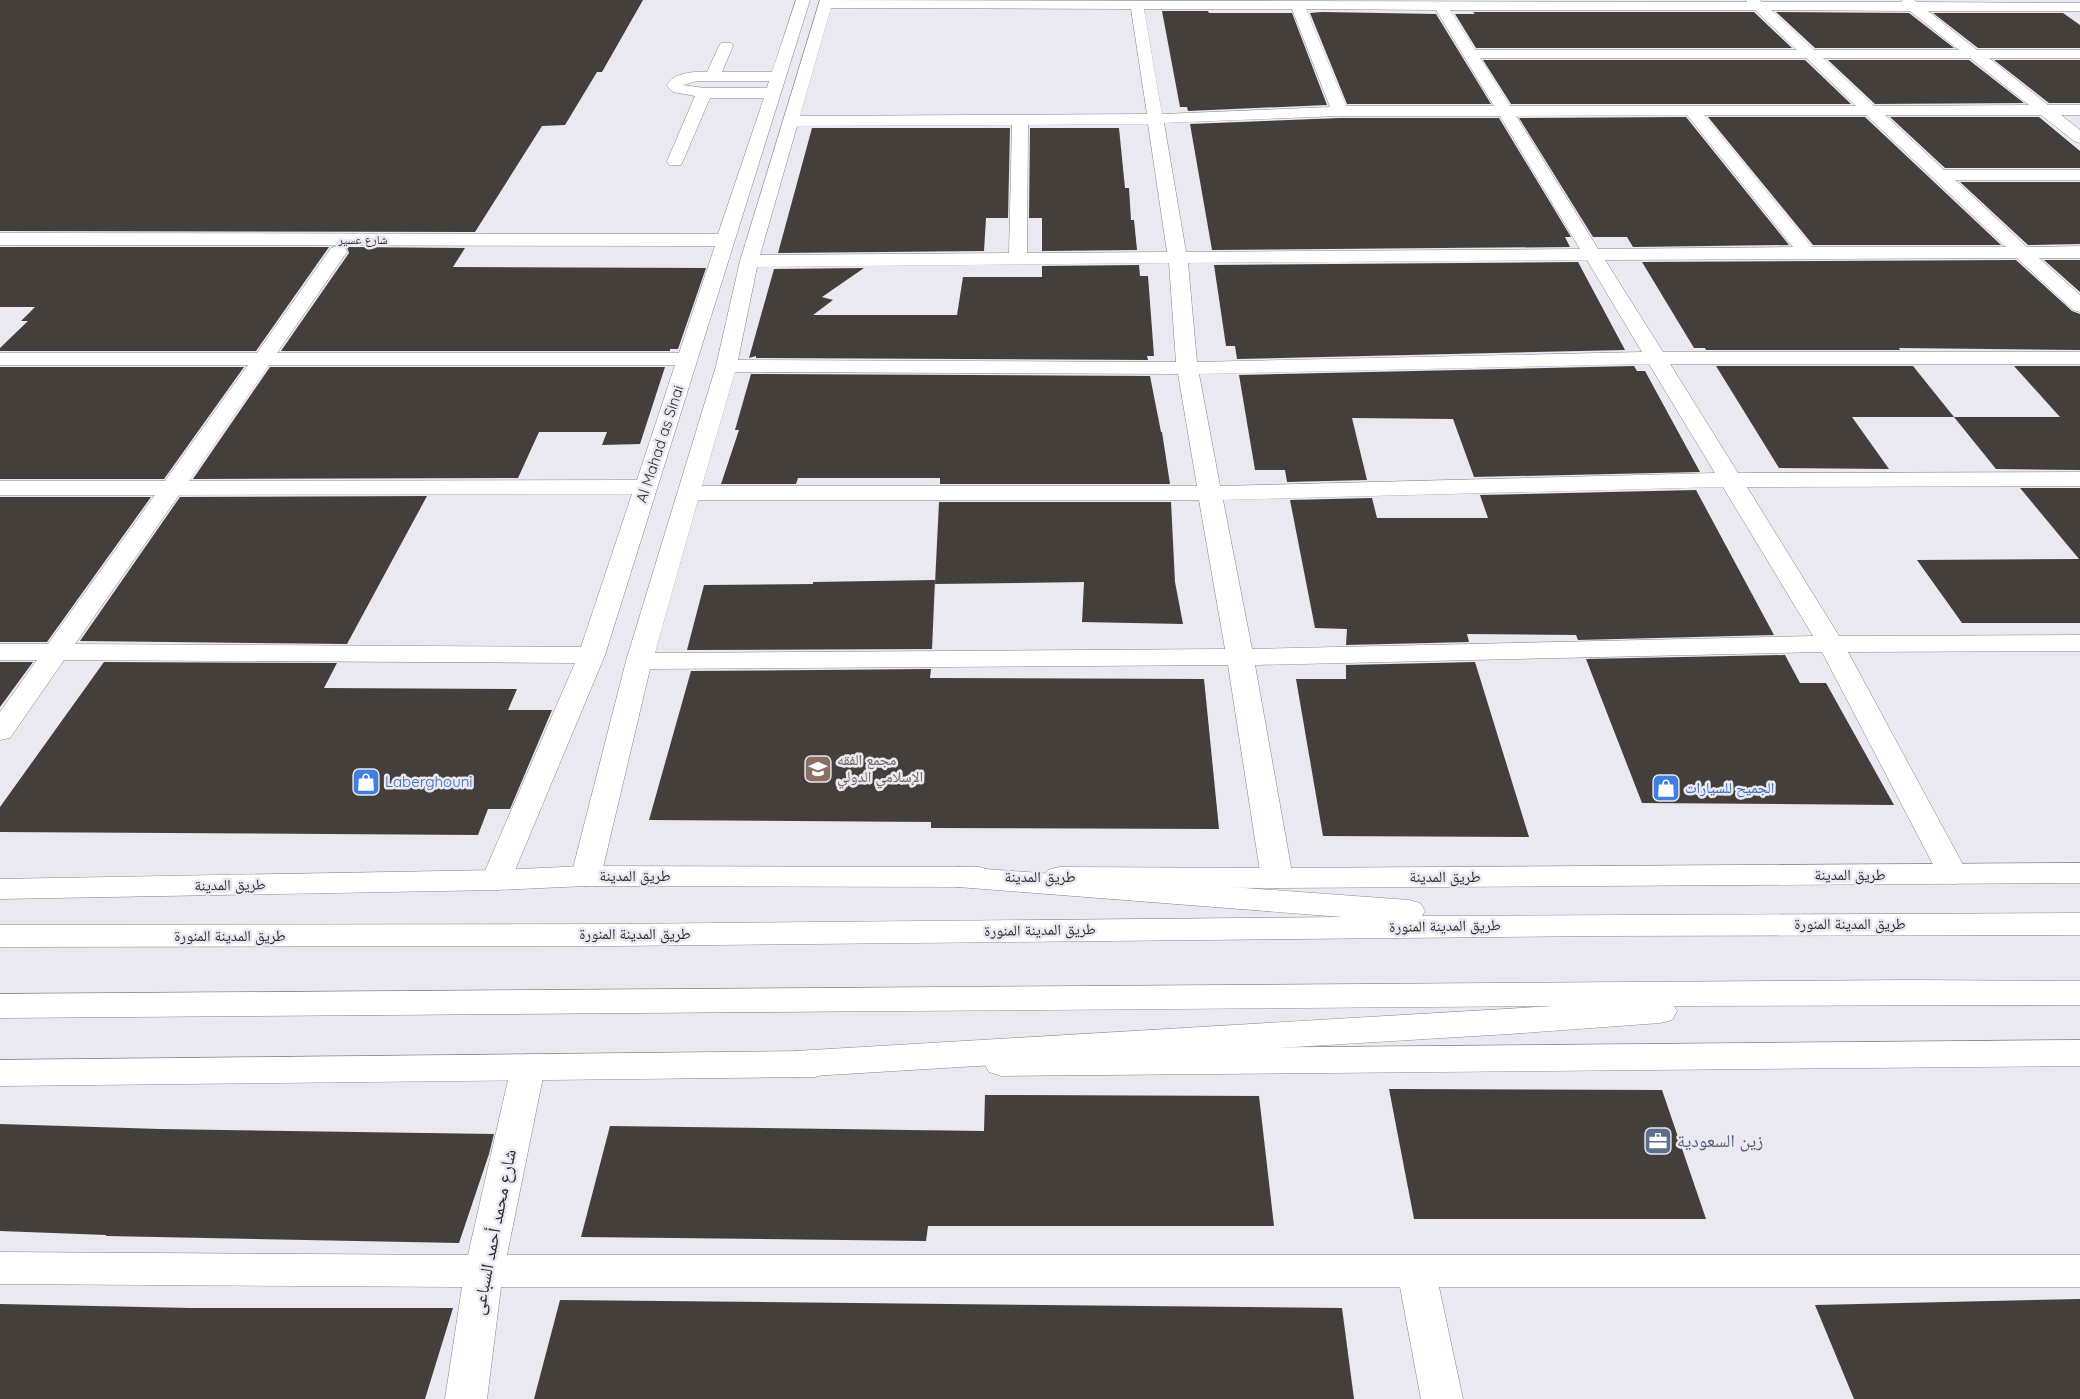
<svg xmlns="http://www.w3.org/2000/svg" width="2080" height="1399" font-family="Quicksand,'Noto Naskh Arabic',sans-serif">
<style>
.building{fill:#443f3a}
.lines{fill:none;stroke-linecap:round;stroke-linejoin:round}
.minor-casing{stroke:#87858d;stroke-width:1}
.major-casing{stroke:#87858d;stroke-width:1}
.highway-casing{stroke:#87858d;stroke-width:1}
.minor{fill:#fff;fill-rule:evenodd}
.major{fill:#fff;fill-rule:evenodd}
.highway{fill:#fff;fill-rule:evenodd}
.labels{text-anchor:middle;stroke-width:5;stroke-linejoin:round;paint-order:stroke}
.far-street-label{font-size:12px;fill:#2b2b2e;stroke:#eae8f1}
.street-label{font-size:15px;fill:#2b2b2e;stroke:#eae8f1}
.education-label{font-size:15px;fill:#785e54;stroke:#eae8f1;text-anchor:start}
.shop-label{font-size:15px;fill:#366cbe;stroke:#eae8f1;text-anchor:start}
.near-service-label{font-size:18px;fill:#4e5e75;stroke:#eae8f1;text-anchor:start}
.near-street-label{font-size:18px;fill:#2b2b2e;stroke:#eae8f1}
</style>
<rect width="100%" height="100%" fill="#eae8f1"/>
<!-- building -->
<g class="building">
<polygon points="0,0 643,0 602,72 597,72 565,125 542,126 475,232 0,231"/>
<polygon points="1162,11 1208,11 1209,13 1292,13 1327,105 1188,111 1187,107 1180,107"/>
<polygon points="1322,12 1436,14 1491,104 1347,104 1310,13"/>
<polygon points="1473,12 1754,12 1792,48 1476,48 1455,14 1475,14"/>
<polygon points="1776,12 1909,13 1954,48 1815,48"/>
<polygon points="1933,13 2063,13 2080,25 2080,48 1978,48"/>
<polygon points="1483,60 1805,60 1851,104 1511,104"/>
<polygon points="1828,60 1969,60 2024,103 1875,104"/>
<polygon points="1994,60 2080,60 2080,103 2049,103"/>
<polygon points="1686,117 1789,245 1633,247 1627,237 1593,237 1519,118"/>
<polygon points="1708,117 1865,117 2001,245 1813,245"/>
<polygon points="1890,117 2039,117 2080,151 2080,168 1945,168"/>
<polygon points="1340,118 1499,118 1571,237 1565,237 1570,247 1212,250 1190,124"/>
<polygon points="812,128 1010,128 1008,218 986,218 984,251 778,253"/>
<polygon points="1030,128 1119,128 1125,188 1129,188 1131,220 1134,220 1137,250 1042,251 1042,218 1029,218"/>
<polygon points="1960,182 2080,182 2080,244 2028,245"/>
<polygon points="0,247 329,247 256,351 0,351 0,348 28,321 21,321 35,307 0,307"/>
<polygon points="347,247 465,248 453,267 706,268 678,349 670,349 670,351 281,351 349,253"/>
<polygon points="2016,260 2072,311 2080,314 2080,350 1899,348 1900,350 1706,350 1705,348 1694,348 1642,262"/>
<polygon points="2044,260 2080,260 2080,292"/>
<polygon points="1578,262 1625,350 1237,359 1235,346 1226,346 1214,265"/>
<polygon points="1139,265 1140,276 1148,276 1154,356 1147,356 1148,360 756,358 756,356 749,358 774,269 864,268 822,297 833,300 813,315 957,315 963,277 1042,277 1042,266"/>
<polygon points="1634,366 1637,371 1645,371 1700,472 1474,477 1453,419 1352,418 1367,480 1287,482 1285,470 1255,470 1239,375"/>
<polygon points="1716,366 1913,366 1954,417 1852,417 1889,469 1779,468"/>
<polygon points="2014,366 2080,366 2080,470 1996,469 1954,417 2060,417"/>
<polygon points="0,367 244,367 164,479 0,479"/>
<polygon points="270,367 665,367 640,444 602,445 607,432 539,432 518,478 193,479"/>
<polygon points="751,374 1150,376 1161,432 1162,432 1170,484 940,484 940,478 798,478 796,484 721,484 739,430 735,430"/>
<polygon points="2020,488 2080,488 2080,623 1962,623 1917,560 2079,559"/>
<polygon points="1696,490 1774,635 1578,640 1576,635 1467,634 1469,642 1346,645 1347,629 1315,628 1290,500 1372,498 1377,518 1488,518 1480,495"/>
<polygon points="427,496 347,644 80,641 180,497"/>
<polygon points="0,497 151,497 47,642 0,642"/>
<polygon points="939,502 1171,502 1175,582 1183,624 1082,622 1084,582 935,584"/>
<polygon points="935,580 932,649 687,650 704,585 813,584 813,582"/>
<polygon points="1785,655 1800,683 1826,683 1894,805 1642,803 1586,659"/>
<polygon points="0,662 33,662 0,707"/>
<polygon points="104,662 337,663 324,688 517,689 508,710 552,710 510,809 488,809 478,835 0,832 0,807"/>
<polygon points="1475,662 1529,837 1323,836 1296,679 1346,679 1346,665"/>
<polygon points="931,669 930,678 1204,679 1219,829 931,828 931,822 649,820 691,671"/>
<polygon points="1389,1089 1662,1090 1706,1219 1414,1219"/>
<polygon points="985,1095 1259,1096 1274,1226 928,1226 926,1241 581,1237 610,1126 984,1131"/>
<polygon points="0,1124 160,1129 494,1134 489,1154 459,1243 106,1236 106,1235 0,1231"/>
<polygon points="2080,1299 2080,1399 1854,1399 1815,1305"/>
<polygon points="560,1300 1342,1308 1354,1399 534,1399"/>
<polygon points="0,1304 190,1308 453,1308 425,1399 0,1399"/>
</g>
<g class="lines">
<!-- minor casing -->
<g class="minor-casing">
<g id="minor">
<path d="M796,0H810L605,655L508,887L497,890L486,887L481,880L575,663L64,660L10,738L0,740V712L37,660H0V644H48L155,495H0V481H165L248,365H0V353H257L331,248L338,246L345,248L347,252L277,353H679L715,246L0,245V233L718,234L764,98H710L683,161L681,165H669L667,161L695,96L673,92L667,86C671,73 695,71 707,72L719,46L721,43H731L733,46L722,72H772ZM697,81H769L767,88H704L683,85ZM269,365H675L637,480L189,481ZM632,494L581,647L75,644L179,495Z"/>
<path d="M820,0L1747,2L1745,0H1760L1762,2H1901L1903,0H1914L1917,2L2080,3V11H1928L1977,50H2080V58H1989L2048,105H2080V115H2061L2080,130V143L2074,141L2041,115H1885L1944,170H2080V180H1955L2027,247L2080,246V258H2039L2080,295V312L2073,310L2017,258L1605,260L1663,352H2080V364H1670L1738,473L2080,472V486L1747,487L1839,636L2080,635V651L1848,652L1968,874L1964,881L1953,884L1942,881L1938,874L1822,652L1255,665L1293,878L1288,885L1277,888L1266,885L1261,878L1228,665L650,669L601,876L597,883L586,886L575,883L571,876L626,661L716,366L740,261ZM831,8L1131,9L1147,114L800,116ZM1144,9H1292L1330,107L1162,114ZM1306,9L1436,10L1494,106H1346ZM1450,10H1755L1797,50H1475ZM1771,10L1910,11L1959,50H1814ZM1480,58H1806L1856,106H1510ZM1823,58H1970L2029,105L1874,106ZM1687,115L1793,247L1598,249L1516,116ZM1704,115H1866L2006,247H1812ZM1340,116H1500L1580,249L1186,252L1164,123ZM1148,124L1167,252L1027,253L1028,125ZM1012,125L1009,253L760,255L797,126ZM1587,260L1642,352L1197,362L1188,263ZM1169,263L1176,362L738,360L757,267ZM1649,364L1715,473L1220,486L1199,374ZM735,372L1178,374L1197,486H702ZM1723,487L1813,636L1252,649L1223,500ZM698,500H1199L1225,649L655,653Z"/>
<polygon points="528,1054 540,1058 545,1067 507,1255 2080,1255 2080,1287 1439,1287 1463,1399 1421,1399 1400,1287 501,1287 487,1399 445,1399 462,1287 0,1284 0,1252 468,1255 511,1067 516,1058"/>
</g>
</g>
<!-- major casing -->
<g class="major-casing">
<g id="major">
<polygon points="2080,863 2080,883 1277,888 1059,887 1048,884 1043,877 1048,870 1059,867 1277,868"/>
<polygon points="586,866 979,867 990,870 995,877 990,884 979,887 586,886 497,890 0,899 0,879 497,870"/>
<polygon points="2080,1040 2080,1066 1001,1076 989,1072 984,1063 989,1054 1001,1050"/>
<polygon points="816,1051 828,1055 833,1064 828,1073 816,1077 0,1086 0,1060"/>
</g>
</g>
<!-- highway casing -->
<g class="highway-casing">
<g id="highway">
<polygon points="958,867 1409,900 1420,903 1425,911 1422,916 2080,913 2080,935 1598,936 614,946 0,947 0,925 614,924 1342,917 958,887 947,884 942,877 947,870"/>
<polygon points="1908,980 2080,981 2080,1005 1674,1006 1677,1011 1672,1020 1660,1023 1509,1034 795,1077 783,1073 778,1064 783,1055 795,1051 1554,1006 0,1018 0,994"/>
</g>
</g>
<!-- minor -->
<use href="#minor" class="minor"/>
<!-- major -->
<use href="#major" class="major"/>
<!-- highway -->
<use href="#highway" class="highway"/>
</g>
<!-- icons -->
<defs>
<g id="school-square" transform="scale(1.4375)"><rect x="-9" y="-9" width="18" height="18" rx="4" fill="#8d6e63" stroke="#eae8f1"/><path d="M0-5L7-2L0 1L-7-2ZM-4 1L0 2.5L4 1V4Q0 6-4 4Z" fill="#fff"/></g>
<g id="shop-square" transform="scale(1.4375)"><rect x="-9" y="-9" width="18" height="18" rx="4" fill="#3f7fe0" stroke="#eae8f1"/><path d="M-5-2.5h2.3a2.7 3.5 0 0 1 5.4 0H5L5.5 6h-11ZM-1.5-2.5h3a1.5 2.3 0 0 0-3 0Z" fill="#fff"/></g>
<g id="office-square" transform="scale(1.4375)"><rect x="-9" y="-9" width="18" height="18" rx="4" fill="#5c6f8a" stroke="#eae8f1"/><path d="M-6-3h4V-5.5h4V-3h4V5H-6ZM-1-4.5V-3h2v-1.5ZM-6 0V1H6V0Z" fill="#fff"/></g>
</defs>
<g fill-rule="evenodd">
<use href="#school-square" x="818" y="769"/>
<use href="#shop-square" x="366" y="782"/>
<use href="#shop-square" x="1666" y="788"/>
<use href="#office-square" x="1658" y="1141"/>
</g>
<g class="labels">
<!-- far-street labels -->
<g class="far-street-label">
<text x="363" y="244">شارع عسير</text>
</g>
<!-- street labels -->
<g class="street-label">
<text transform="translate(660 444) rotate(-72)" y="5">Al Mahad as Sinai</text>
<text x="1850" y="880">طريق المدينة</text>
<text x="635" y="881">طريق المدينة</text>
<text x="1040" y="882">طريق المدينة</text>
<text x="1445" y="882">طريق المدينة</text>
<text transform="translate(230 885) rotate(-1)" y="5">طريق المدينة</text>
<text x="1850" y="929">طريق المدينة المنورة</text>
<text transform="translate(1445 926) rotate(-1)" y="5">طريق المدينة المنورة</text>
<text transform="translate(1040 930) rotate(-1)" y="5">طريق المدينة المنورة</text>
<text x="635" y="939">طريق المدينة المنورة</text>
<text x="230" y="941">طريق المدينة المنورة</text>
</g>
<!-- education labels -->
<g class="education-label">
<text x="837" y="765">مجمع الفقه<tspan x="837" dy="17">الإسلامي الدولي</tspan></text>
</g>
<!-- shop labels -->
<g class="shop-label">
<text x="385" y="787">Laberghouni</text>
<text x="1685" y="793">الجميح للسيارات</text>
</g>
<!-- near-service labels -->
<g class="near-service-label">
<text x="1677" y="1147">زين السعودية</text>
</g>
<!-- near-street labels -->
<g class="near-street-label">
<text transform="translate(494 1232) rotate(-79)" y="6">شارع محمد أحمد السباعى</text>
</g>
</g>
</svg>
